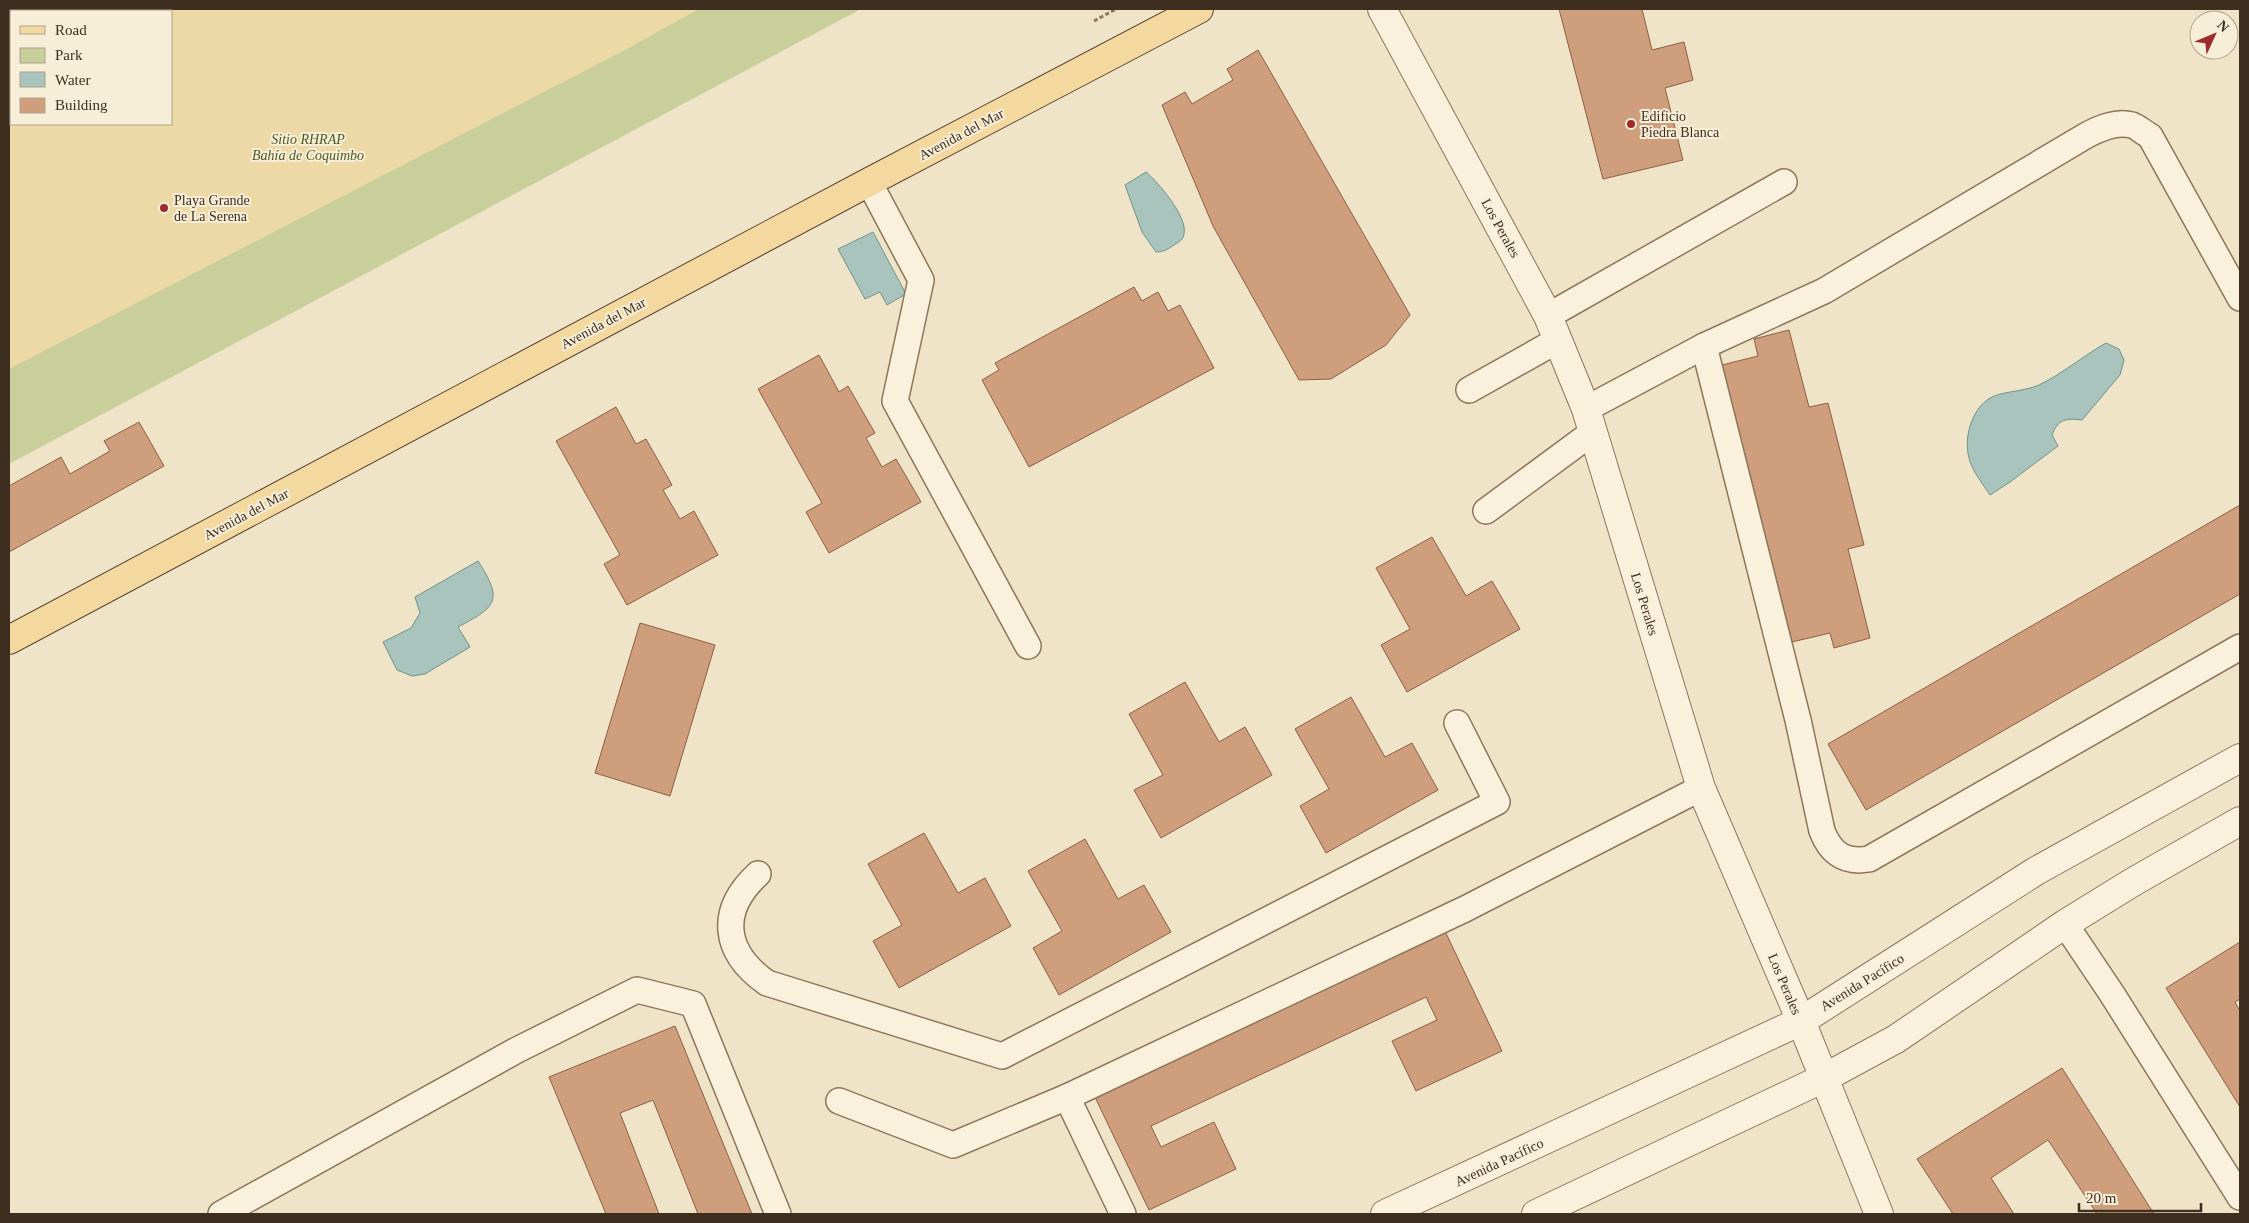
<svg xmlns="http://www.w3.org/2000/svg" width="2249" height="1223" font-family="'Times New Roman',serif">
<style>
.green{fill:#c9cf9b;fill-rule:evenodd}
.sand{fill:#ecd9a5}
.water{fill:#a9c4bc;stroke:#6f938a}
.building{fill:#cf9f7d;stroke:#8d5f41}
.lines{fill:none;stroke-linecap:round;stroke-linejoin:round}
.lane-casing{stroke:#8d765c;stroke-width:28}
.street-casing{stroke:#8d765c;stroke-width:30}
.primary-casing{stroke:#5b4430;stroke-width:30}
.path{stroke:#8d765c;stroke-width:3;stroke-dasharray:4 2.5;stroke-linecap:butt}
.lane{stroke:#faf1dc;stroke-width:25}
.street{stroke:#faf1dc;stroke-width:28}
.primary{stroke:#f3d9a0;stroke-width:28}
.poi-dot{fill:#9e2a2b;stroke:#f7eed8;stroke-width:2}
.labels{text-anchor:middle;stroke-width:4;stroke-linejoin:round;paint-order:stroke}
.poi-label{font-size:14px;fill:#3d2e20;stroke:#f7eed8;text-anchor:start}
.street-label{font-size:14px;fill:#3d2e20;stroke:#f7eed8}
.park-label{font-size:14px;font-style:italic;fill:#4d5a26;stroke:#f7eed8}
</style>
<rect width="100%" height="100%" fill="#f0e4c8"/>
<!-- green -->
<path class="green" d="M9,9H861L9,464ZM11,11H171V124H11Z"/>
<!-- sand -->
<polygon class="sand" points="123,9 699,9 625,50 9,369 9,66 11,65 11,124 171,124 171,11 118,11"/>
<!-- water -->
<g class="water">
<polygon points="9,9 122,9 118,11 11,11 11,65 9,66"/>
<path d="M1146,172C1158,182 1188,217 1184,234C1183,240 1179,242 1174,245C1168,249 1164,252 1156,252L1142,232L1125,185Z"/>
<polygon points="873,232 906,294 887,305 880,292 865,299 838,249"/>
<path d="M2106,343L2119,349L2124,360L2120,375L2082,420C2066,418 2058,419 2052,435L2058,446L2010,482L1990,495C1983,484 1972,471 1969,458C1963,436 1973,405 1994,396C2008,391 2025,391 2039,385C2062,374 2083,356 2106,343Z"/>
<path d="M478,561C504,601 496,607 458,627L470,647L425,674L412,676L397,670L383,642L411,628L420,613L415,597Z"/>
</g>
<!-- building -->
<g class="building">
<polygon points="1559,9 1642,9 1652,50 1684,42 1693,80 1665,88 1683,160 1603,179"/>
<polygon points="1258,50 1410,315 1386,345 1331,379 1299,380 1213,226 1162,105 1185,92 1192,104 1233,80 1227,69"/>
<polygon points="1134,287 1142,301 1158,292 1168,311 1180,305 1214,368 1029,467 982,380 999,370 995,363"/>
<polygon points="1789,330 1809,407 1828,403 1864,545 1848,549 1870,638 1834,648 1830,633 1792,642 1722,365 1758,356 1754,339"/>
<polygon points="819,355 839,392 848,386 875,433 866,438 882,467 896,459 921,502 829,553 806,512 822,503 758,389"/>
<polygon points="616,407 636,444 646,439 672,485 663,490 680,519 694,511 718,555 627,605 604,564 620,555 556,441"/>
<polygon points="139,422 164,466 9,552 9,486 61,457 70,474 110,451 104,441"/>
<polygon points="2240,505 2240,594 1866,810 1828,744"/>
<polygon points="1432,537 1466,596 1492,581 1520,629 1407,692 1381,645 1410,629 1376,568"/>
<polygon points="640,623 715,645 670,796 595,773"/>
<polygon points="1185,682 1219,742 1245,727 1272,775 1161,838 1134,790 1163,775 1129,714"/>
<polygon points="1351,697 1385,757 1412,743 1438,790 1326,853 1300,806 1329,789 1295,729"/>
<polygon points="924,833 958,893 985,878 1011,926 899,988 873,941 902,925 868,864"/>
<polygon points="1085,839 1118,899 1144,885 1171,932 1059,995 1033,948 1062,931 1028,871"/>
<polygon points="1444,929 1502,1051 1416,1091 1392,1041 1437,1020 1426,997 1151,1126 1161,1147 1214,1122 1236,1169 1149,1210 1094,1095"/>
<polygon points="2240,942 2240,999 2235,1002 2240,1011 2240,1107 2166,988"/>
<polygon points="675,1026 752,1214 698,1214 653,1100 620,1113 659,1214 606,1214 549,1077"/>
<polygon points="2062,1068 2154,1214 2097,1214 2048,1140 1991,1178 2014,1214 1953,1214 1917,1159"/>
</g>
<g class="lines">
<!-- lane casing -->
<g class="lane-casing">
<g id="lane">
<polyline points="869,182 921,280 895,401 1028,646"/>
<polyline points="1548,316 1784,182"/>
<path d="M1704,346L1798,720L1822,831C1831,854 1845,863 1869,859L2240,647"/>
<polyline points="1469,390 1558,340"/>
<path d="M1586,409L1704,346L1824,291L2087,135C2100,128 2116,121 2132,125C2138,127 2144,133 2150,136L2240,298"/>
<polyline points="1486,511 1593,432"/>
<path d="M758,874C718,911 723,952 767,983L1002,1056L1497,802L1457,723"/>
<polyline points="2065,924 2112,994 2240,1197"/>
<polyline points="1067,1097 1123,1214"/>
<polyline points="839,1101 953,1145 1067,1097 1465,909 1701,788"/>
<polyline points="221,1214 517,1050 637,990 693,1004 778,1214"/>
</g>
</g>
<!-- street casing -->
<g class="street-casing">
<g id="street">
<polyline points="1382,9 1548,316 1586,409 1701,788 1801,1021 1879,1214"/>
<polyline points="1385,1214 1801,1021 2036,871 2240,758"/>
<polyline points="1536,1214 1824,1078 1896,1039 2065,924 2133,882 2240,821"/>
</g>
</g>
<!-- primary casing -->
<g class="primary-casing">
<polyline id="primary" points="9,640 869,182 1199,9"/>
</g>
<!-- path -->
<polyline class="path" points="1094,21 1116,9"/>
<!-- lane -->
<use href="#lane" class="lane"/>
<!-- street -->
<use href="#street" class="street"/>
<!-- primary -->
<use href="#primary" class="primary"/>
</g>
<!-- markers -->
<g class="poi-dot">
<circle cx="1631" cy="124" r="5"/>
<circle cx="164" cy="208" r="5"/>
</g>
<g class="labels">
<!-- poi labels -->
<g class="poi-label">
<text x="1641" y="121">Edificio<tspan x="1641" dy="16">Piedra Blanca</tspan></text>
<text x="174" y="205">Playa Grande<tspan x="174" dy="16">de La Serena</tspan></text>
</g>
<!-- street labels -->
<g class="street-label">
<text transform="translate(961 134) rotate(-28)" y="5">Avenida del Mar</text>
<text transform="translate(1501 228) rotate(61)" y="5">Los Perales</text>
<text transform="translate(603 323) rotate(-28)" y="5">Avenida del Mar</text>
<text transform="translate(246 514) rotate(-28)" y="5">Avenida del Mar</text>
<text transform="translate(1645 604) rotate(73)" y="5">Los Perales</text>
<text transform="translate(1862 982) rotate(-32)" y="5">Avenida Pacífico</text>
<text transform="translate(1785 984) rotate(67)" y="5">Los Perales</text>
<text transform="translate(1499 1162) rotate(-25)" y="5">Avenida Pacífico</text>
</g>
<!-- park labels -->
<g class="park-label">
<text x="308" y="144">Sitio RHRAP<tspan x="308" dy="16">Bahía de Coquimbo</tspan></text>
</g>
</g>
<!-- border -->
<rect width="2249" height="1223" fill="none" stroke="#3d2e20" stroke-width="20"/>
<!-- legend -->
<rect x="10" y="10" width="162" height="115" fill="#f7eed8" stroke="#ada18e"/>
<rect x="20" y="26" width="25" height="8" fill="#f3d9a0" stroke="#ada18e"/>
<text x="55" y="35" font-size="15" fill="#3d2e20">Road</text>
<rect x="20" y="48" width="25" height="15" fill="#c9cf9b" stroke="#ada18e"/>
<text x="55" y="60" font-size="15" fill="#3d2e20">Park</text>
<rect x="20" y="72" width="25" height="15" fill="#a9c4bc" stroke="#ada18e"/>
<text x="55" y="85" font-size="15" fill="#3d2e20">Water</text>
<rect x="20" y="98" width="25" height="15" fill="#cf9f7d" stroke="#ada18e"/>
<text x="55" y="110" font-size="15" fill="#3d2e20">Building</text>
<!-- north arrow -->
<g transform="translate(2214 35) rotate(46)"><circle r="24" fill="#f7eed8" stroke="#ada18e"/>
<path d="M0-4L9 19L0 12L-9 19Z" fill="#9e2a2b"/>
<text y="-8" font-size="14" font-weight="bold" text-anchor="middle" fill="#3d2e20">N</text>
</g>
<!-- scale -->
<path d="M2079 1203v8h122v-8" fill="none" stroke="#3d2e20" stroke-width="2.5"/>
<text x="2086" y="1203" font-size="15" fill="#3d2e20" stroke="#f7eed8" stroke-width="4" paint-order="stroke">20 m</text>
</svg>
